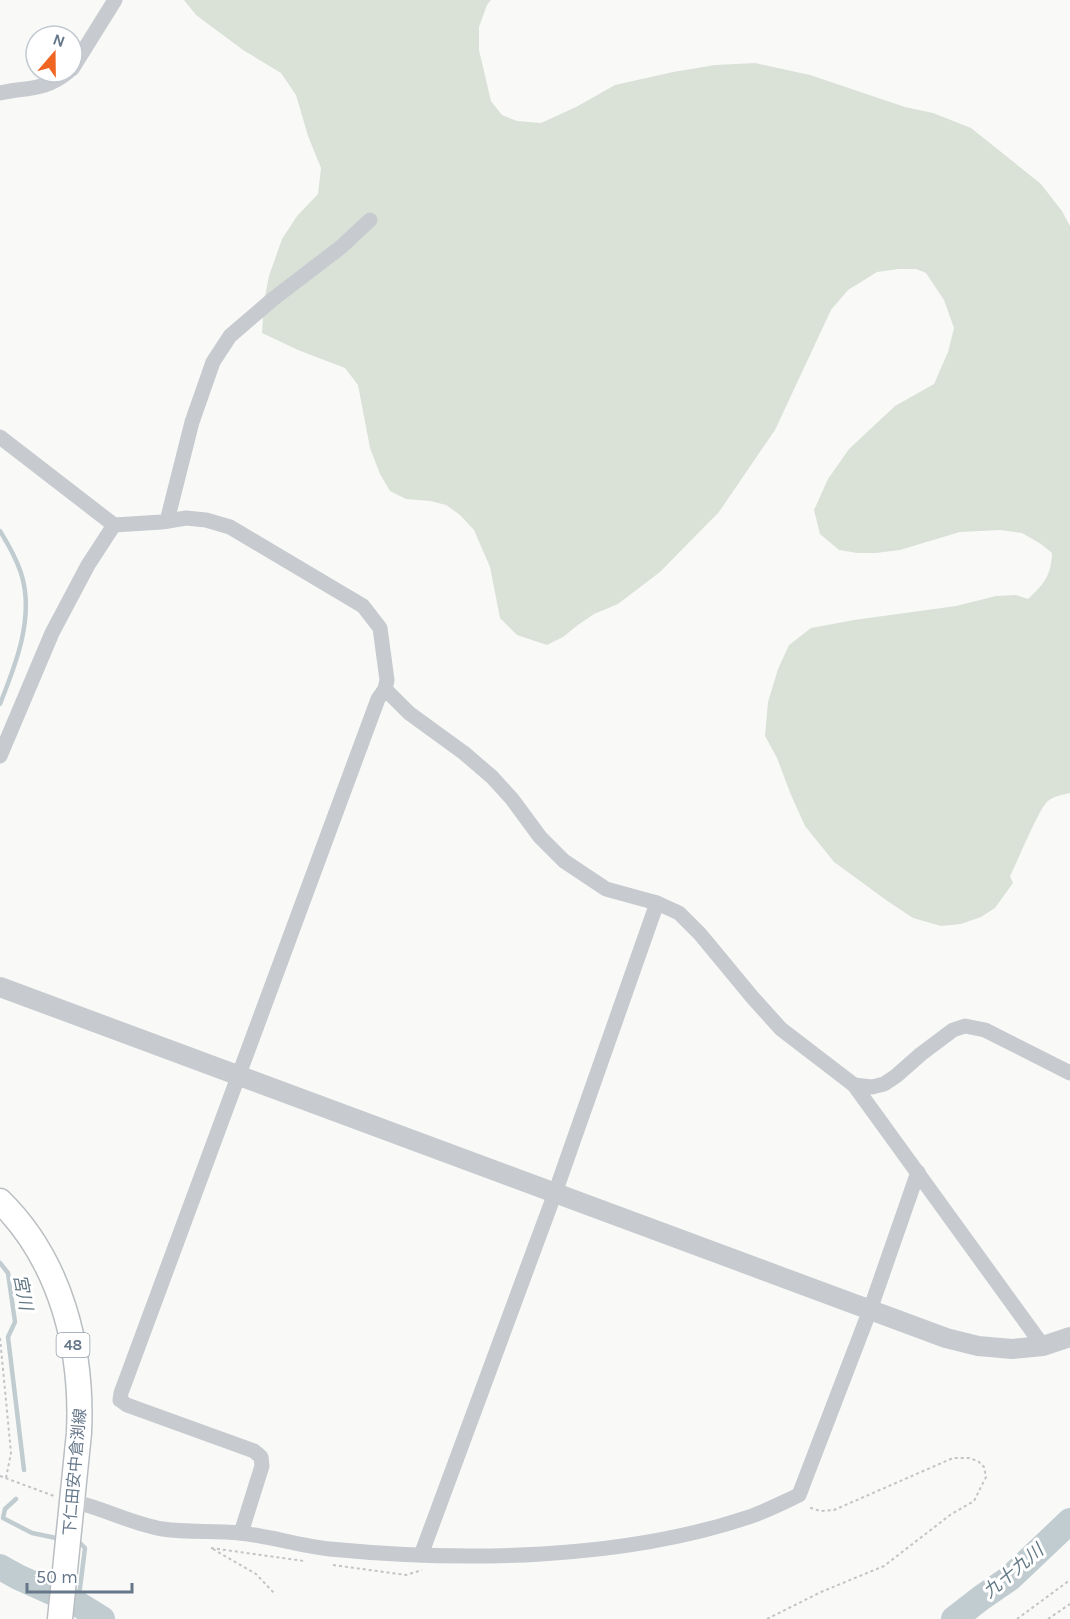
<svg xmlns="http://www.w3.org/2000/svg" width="1070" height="1619" font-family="Karla,'Noto Sans JP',sans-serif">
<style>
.green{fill:#dae2d8}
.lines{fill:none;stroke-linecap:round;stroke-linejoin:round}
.stream{stroke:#c1ccd1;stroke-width:4.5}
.river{stroke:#c1ccd1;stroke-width:26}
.primary-casing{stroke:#babec2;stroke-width:27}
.path{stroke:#c2c4c7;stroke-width:2;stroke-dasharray:3 3;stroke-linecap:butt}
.minor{stroke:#c7cacf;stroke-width:15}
.tertiary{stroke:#c7cacf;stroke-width:20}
.primary{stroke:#fff;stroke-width:24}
.labels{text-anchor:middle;stroke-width:6;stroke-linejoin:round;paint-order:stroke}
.shield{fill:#fff;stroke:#94a0ad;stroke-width:1.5}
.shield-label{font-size:15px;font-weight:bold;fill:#66778a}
.street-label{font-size:16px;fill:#66778a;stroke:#fff}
.water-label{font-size:18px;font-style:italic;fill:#637885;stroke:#fff}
</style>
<rect width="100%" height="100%" fill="#f9faf7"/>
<!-- green -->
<path class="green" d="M184,0H491L487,5L479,27V50L491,101L502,115L517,121L541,123L576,107L615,85L673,72L715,65L755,63L810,75L905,107L933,113L971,128L1041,184L1062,211L1070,226V793C1062,795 1054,796 1048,801C1039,808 1017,863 1010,876L1013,883L995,908L981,917L961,924L941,926L913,918L886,900L834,862L805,826L791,795L777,758L765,736L768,702L778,669L789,645L811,628L854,620L956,606L996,596L1016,595L1028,599C1044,584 1051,576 1052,553L1041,544L1022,533L1001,530L960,532L900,550L876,553H857L839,550L820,534L814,510L828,479L849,449L895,406L934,384L948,352L954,328L944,300L926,273L916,269H899L877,272L848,290L831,310L775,430L719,512L660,572L618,604L594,614L578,625L563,637L547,645L517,635L500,618L490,567L474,530L460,515L446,505L430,501L406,499L390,491L380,474L370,448L358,385L345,368L298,350L262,333L264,301L269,276L282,239L297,216L318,194L321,168L308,136L296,95L281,73L243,50L196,15Z"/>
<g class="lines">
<!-- stream -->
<g class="stream">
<path d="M0,531C8,544 16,558 21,573C35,616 16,664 0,704"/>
<polyline points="0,1263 8,1273 15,1322 8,1337 24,1470"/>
<polyline points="16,1499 5,1509 3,1518 32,1533 61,1539"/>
<polyline points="75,1542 81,1544 85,1548 78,1604"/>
</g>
<!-- river -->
<g class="river">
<polyline points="0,1567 18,1577 78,1604 102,1619"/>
<polyline points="954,1619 981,1598 1010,1578 1070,1521"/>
</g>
<!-- primary casing -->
<g class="primary-casing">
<path id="primary" d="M0,1201C61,1261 83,1349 79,1433L60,1619"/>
</g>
<!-- path -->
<g class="path">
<polyline points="0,1338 11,1453 6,1478"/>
<polyline points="0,1476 54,1496"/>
<polyline points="211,1548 304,1561"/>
<polyline points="213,1549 256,1574 274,1593"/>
<polyline points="333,1565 406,1575 422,1570"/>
<polyline points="767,1619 821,1592 884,1566 950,1515 974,1501 986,1477 984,1467 978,1461 969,1458 953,1458 834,1510 820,1511 808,1507"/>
<polyline points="1017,1619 1070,1580"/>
<polyline points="1048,1619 1070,1604"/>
</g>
<!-- minor -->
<g class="minor">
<polyline points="72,69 115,0"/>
<path d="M0,93C27,87 45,91 68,72"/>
<polyline points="0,437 114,525 162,522 186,518 206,520 230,527 363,606 380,628 387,680 385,689 378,699 121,1393 120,1400 127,1405 254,1451 261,1457 262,1466 241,1533"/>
<polyline points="167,521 192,422 213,362 230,336 273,299 341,247 370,220"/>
<polyline points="385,689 409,713 464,753 492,777 512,799 540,837 564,861 606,889 657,903 679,913 700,934 753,998 781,1029 854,1085 1043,1346"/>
<polyline points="0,756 52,633 88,565 114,525"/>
<polyline points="854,1085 872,1087 884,1084 896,1076 921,1054 953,1030 965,1026 985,1030 1070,1073"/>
<path d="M72,1501C103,1508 132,1524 163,1529C188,1533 215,1530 240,1533C270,1536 300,1546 330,1549C464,1562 621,1560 749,1517C766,1511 782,1503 799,1495L870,1310L918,1172"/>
<polyline points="421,1555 555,1193 657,903"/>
</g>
<!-- tertiary -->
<polyline class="tertiary" points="0,987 946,1338 978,1346 1012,1349 1043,1346 1070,1337"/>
<!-- primary -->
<use href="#primary" class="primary"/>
</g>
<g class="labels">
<!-- shield labels -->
<rect class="shield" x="56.5" y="1333" width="33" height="24" rx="4.5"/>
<g class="shield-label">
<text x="73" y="1350">48</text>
</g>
<!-- street labels -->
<g class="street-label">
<text transform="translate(74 1472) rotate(-85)" y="6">下仁田安中倉渕線</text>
</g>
<!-- water labels -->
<g class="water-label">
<text transform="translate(23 1292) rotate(79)" y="6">宮川</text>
<text transform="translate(1013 1571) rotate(-40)" y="6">九十九川</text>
</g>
</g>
<!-- north arrow -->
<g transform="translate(54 54) rotate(20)"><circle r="28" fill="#ffffff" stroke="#c2c9d0" stroke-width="1.5"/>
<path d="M0-4.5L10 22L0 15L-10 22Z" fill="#f06521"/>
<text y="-9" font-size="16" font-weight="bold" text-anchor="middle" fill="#66778a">N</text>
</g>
<!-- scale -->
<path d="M27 1583v9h105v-9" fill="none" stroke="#66778a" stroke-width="3"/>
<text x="36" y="1583" font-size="18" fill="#66778a" stroke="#ffffff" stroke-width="4.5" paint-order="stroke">50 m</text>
</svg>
